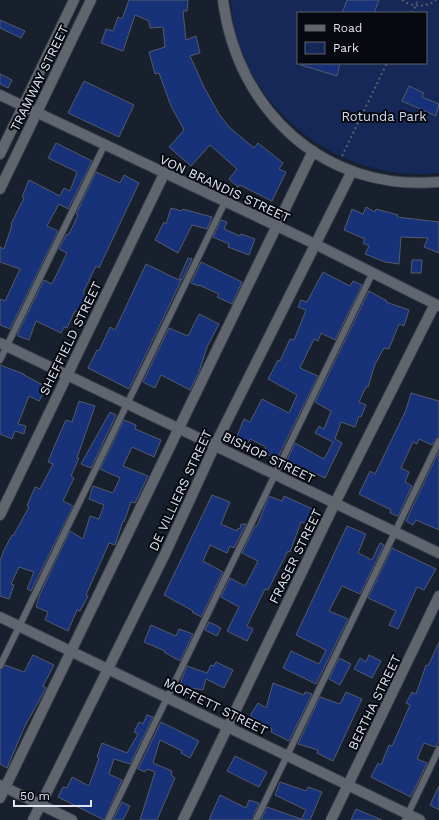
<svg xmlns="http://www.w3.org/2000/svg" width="439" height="820" font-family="'Work Sans',sans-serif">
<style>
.green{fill:#152858;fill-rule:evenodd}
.building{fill:#18327a;stroke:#525a6b}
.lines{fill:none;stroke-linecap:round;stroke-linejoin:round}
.service-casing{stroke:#343b48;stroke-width:8}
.minor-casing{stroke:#343b48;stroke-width:12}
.path{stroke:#575d6a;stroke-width:2;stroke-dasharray:2 3;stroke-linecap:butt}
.service{stroke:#61656d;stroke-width:6}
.minor{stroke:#61656d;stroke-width:10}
.labels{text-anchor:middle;stroke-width:4;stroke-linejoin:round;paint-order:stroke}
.street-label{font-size:13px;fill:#e1e6f1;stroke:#06090f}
.park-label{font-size:13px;fill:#d1dbf0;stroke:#06090f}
</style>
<rect width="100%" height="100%" fill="#181f2d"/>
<!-- green -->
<path class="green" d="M231,0H439V173C336,184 237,105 231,0ZM298,13H426V63H298Z"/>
<!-- building -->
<g class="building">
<polygon points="129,0 188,0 187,11 183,11 186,40 196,36 200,53 190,56 204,87 219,114 229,127 254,148 258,143 283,163 279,169 286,172 272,201 240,185 238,187 229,179 237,169 210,145 191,166 169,147 184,130 171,106 159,73 155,74 149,52 165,47 163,27 150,28 149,21 135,15 123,51 101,43 106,29 113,31 118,17 122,19"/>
<polygon points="347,0 379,0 374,13 342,13"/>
<polygon points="0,20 25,31 21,38 0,28"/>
<polygon points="302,63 340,63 337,76 301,65"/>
<polygon points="0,74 12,80 8,88 0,84"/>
<polygon points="84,81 134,105 119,137 68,113"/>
<polygon points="409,86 424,93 422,97 439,104 436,116 402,101"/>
<polygon points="56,143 92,161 68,209 59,204 47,226 58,231 10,329 0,325 0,299 5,301 20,269 0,262 0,247 4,249 12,225 11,224 24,198 22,197 29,180 60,196 64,188 70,191 77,172 48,158"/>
<polygon points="96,172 120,183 124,175 139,183 99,268 96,266 83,293 88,296 79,313 75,311 67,328 64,327 61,333 36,321 29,340 18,336 18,333 44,280 52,284 67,253 59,249 66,235 69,234 78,215 76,214"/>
<polygon points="366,207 375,212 376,209 398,215 397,217 439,222 439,253 424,247 428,238 401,237 399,264 385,262 365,254 369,246 363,243 365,239 344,230 352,209 363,214"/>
<polygon points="171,208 182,211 183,209 212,217 207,229 192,225 178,253 155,240 164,222 166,224"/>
<polygon points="221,220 227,222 224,229 240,236 241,234 255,239 249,255 228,247 229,244 213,237"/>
<polygon points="188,258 192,259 182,280 179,279"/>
<polygon points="412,260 422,260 421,273 411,273"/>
<polygon points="201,262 242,282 232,304 217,297 219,294 199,285 199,286 191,283"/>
<polygon points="146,264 181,281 129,389 88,368 97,350 99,351 110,327 115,330"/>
<polygon points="323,272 350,286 353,281 362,285 335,340 321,333 318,341 314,339 300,368 318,376 277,459 264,453 266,447 250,439 247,446 235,441 244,419 250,422 262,399 289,413 297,395 268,379 278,360 280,361 290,339 294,340 306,310 298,307 301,300 307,302"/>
<polygon points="369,291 387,301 386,302 409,310 404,326 399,324 389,349 384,348 375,364 368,387 366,387 359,402 366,405 361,417 359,416 355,427 341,422 335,439 342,443 325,478 297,465 295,469 285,465 295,443 324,459 333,442 315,433 319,426 324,429 331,411 315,402"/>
<polygon points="199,314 219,324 207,347 199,372 190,390 161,375 155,388 143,382 169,328 188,336"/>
<polygon points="0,365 24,374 24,375 47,387 39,401 29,396 18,424 26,426 24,434 15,431 12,439 0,434"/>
<polygon points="411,393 439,401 439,435 432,445 419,439 417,444 413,442 401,468 409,472 405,482 412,486 398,516 390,513 391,510 359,494 370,471 375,474 406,410"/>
<polygon points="79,401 95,406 77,458 79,458 71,476 74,478 63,501 73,506 31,591 27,589 34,572 19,567 11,584 14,585 9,599 0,596 0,561 4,550 12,535 13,536 29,507 27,506 35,487 40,489 53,464 48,462 57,440 66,420 72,422"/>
<polygon points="110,412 116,415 91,468 81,464"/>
<polygon points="124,420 136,425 135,429 161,440 154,457 132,447 123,466 148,476 135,503 131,502 124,522 123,521 115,545 109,543 86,595 88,596 80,611 77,610 68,631 45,620 48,612 36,607 40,594 70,531 83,539 90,516 99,519 104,505 89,499 93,486 113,493 120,478 100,469"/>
<polygon points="439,451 439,530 416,520 413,525 406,521"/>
<polygon points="212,495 230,502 221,524 237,531 238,528 240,529 241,524 246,524 234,548 230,546 227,553 210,545 203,561 223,572 201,617 192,612 193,611 164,595"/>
<polygon points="269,496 282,501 284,496 317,511 313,519 310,518 307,524 301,522 290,552 288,551 268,590 265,589 247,626 253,629 247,641 227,631 239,607 221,597 230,578 245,586 258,561 242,553 255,526 257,526"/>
<polygon points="347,526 366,534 358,553 372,560 380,543 384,545 360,594 342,586 329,611 348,619 316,684 283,668 291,651 319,664 326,650 296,635"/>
<polygon points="392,548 436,569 424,590 417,587 398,629 389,625 396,611 368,598"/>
<polygon points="209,622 221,628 217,636 205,630"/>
<polygon points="151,625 176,636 179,629 193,634 180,661 164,652 165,651 144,642"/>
<polygon points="439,642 439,742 435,747 424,743 417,759 427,763 411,797 371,777 378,763 381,765 389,745 392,746 410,705 406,703 412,692 416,694 426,665 428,666"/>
<polygon points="33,655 54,665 43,686 46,688 25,726 7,768 0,764 0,670 5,665 24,672"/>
<polygon points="369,655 381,661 372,678 354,669 360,658 366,662"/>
<polygon points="339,658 351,664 340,685 329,679"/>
<polygon points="216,662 233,670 224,688 206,679 203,690 180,686 182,678 187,666 207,673 211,665 214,666"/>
<polygon points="273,683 304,695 305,692 312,694 289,741 271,732 272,729 250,716 258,703 266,708"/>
<polygon points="346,692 362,699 333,761 317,753 318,750 298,744 320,697 340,704"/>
<polygon points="147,715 153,717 130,764 114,759 109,774 122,780 104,820 58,797 63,787 67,788 72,777 89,786 99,758 97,757 102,743 127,753 138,734 134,732 139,722 143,724"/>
<polygon points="161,722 199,741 190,758 181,753 182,751 160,740 153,763 172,771 171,775 175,778 157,820 140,820 155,772 147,769 145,772 138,769"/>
<polygon points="235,756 267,772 259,787 227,771"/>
<polygon points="280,782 306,791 308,787 322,792 310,820 301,820 306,810 275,795"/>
<polygon points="439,786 439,810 430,805"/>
<polygon points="220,795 246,808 249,800 259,803 252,820 209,820"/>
<polygon points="122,802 130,806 123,820 113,820"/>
<polygon points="267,807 301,819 301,820 261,820"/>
<polygon points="356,809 382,820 351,820"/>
</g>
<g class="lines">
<!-- service casing -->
<g class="service-casing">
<g id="service">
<polyline points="0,360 105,144"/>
<polyline points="0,666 225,202"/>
<polyline points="108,820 372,274"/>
<polyline points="256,820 439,441"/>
<polyline points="405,820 439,749"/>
</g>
</g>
<!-- minor casing -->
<g class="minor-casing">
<g id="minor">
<path d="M223,0C237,111 324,192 439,182"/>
<polyline points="0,95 315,244 439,306"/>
<polyline points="0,154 74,0"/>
<polyline points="0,189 91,0"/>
<polyline points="0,343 439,553"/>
<polyline points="0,515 164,174"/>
<polyline points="0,617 420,820"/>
<polyline points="0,785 72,820"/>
<polyline points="0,798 313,151"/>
<polyline points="33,820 165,554 215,445 352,171"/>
<polyline points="183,820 335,503 435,304"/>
<polyline points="331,820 439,596"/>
</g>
</g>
<!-- path -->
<g class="path">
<path d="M402,0C412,7 425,8 436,0"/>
<polyline points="412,13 418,0"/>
<polyline points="342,156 387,63"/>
</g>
<!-- service -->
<use href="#service" class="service"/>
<!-- minor -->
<use href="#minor" class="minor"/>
</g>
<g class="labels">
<!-- street labels -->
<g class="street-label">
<text transform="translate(39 78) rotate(-64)" y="5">TRAMWAY STREET</text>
<text transform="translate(225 188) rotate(25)" y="5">VON BRANDIS STREET</text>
<text transform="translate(70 338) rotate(-64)" y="5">SHEFFIELD STREET</text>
<text transform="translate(269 457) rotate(26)" y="5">BISHOP STREET</text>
<text transform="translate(180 490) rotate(-65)" y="5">DE VILLIERS STREET</text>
<text transform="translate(295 556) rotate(-64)" y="5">FRASER STREET</text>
<text transform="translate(374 702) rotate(-64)" y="5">BERTHA STREET</text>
<text transform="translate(216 706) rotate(26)" y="5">MOFFETT STREET</text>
</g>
<!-- park labels -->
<g class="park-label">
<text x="384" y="121">Rotunda Park</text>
</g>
</g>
<!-- legend -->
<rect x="297" y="12" width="130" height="52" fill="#06090f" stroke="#5e6169"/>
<rect x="305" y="25" width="20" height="6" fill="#61656d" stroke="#5e6169"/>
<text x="333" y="32" font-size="12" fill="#e1e6f1">Road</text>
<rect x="305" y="42" width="20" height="12" fill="#152858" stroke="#5e6169"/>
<text x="333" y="52" font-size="12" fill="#e1e6f1">Park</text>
<!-- scale -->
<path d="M14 800v6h77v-6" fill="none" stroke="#e1e6f1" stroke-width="2"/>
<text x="20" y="800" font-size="12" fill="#e1e6f1" stroke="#06090f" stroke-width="3" paint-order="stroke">50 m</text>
</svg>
